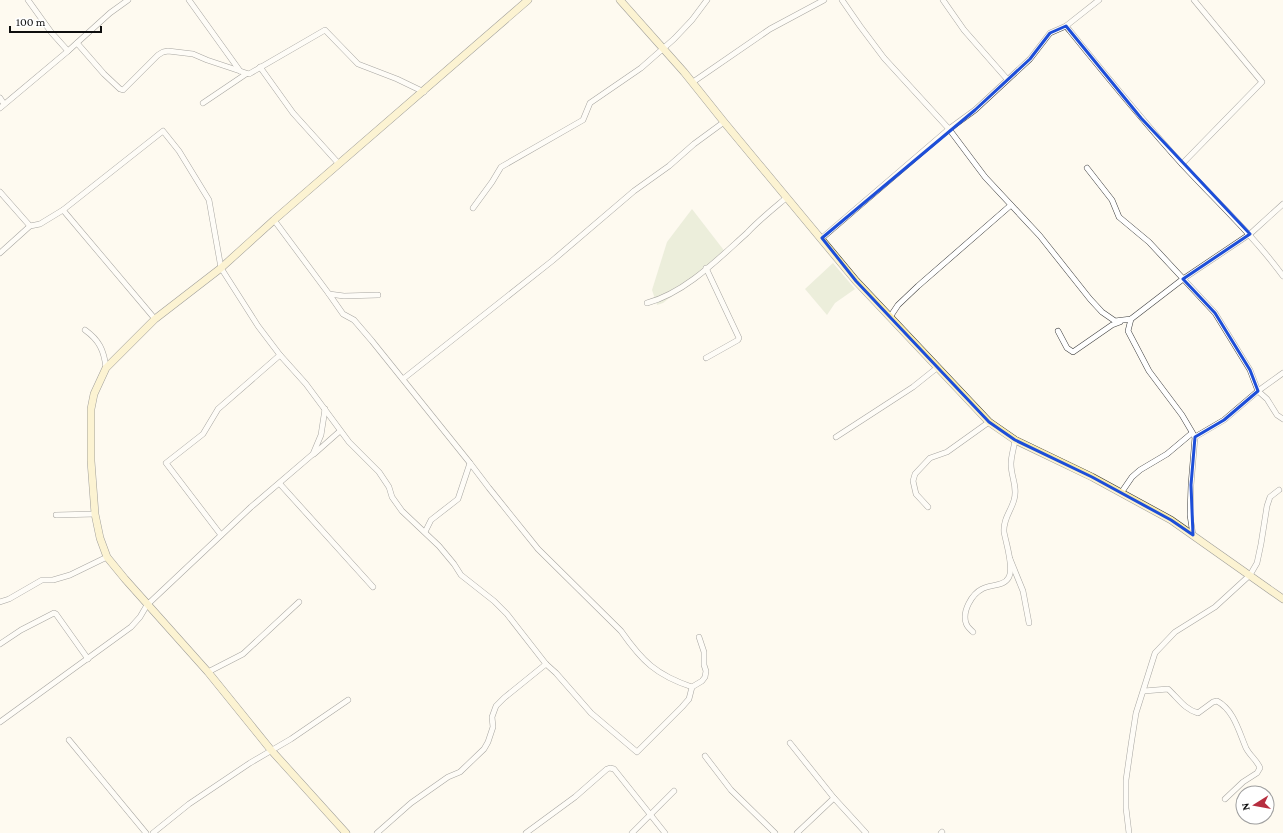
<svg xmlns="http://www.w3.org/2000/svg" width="1283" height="833" font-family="'Crimson Pro',serif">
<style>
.cemetery{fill:#d8dfc2}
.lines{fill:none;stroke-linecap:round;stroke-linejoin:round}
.street-casing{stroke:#414141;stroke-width:6}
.secondary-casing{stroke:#303030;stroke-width:8}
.street{stroke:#fff;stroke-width:5}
.secondary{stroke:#faecae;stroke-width:7}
.marked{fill:none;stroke:#1d4ed8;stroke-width:3;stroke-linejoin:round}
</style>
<rect width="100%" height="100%" fill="#fefaf0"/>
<!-- cemetery -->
<g class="cemetery">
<polygon points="692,209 726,253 663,303 657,305 652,290 667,242"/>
<polygon points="833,263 855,289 835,303 827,315 805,289"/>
</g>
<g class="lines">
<!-- street casing -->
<g class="street-casing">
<g id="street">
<polyline points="28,0 51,32 68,51"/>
<polyline points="189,0 240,71"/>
<polyline points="842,0 860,26 884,58 949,129 985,177 1040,236 1090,299 1102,312 1115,321 1131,319 1183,279 1250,234 1283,204"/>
<polyline points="943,0 964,30 1007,79"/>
<path d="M1066,26C1104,73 1141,119 1181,163C1216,201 1253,235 1283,276"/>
<polyline points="77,43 104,74 120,89 123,90 158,55 163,52 168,51 193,54 207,60 249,74 325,30 358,64 397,79 424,92"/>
<polyline points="260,67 293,113 339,164"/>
<polyline points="693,82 770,29 824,0"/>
<polyline points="0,98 4,104"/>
<polyline points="203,103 246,74"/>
<polyline points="0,108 68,51 110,13 128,0"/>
<polyline points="1182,164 1262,82 1194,0"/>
<polyline points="1087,168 1112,200 1119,217 1149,242 1215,313 1250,370 1258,391 1267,399 1277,415 1283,419"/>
<polyline points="0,192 30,226"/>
<polyline points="473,208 492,182 501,167 583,120 590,103 641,68 674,39 692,20 707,0"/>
<path d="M274,220L329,294L343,314L354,320L372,341L470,463L489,488L538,549L621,631C642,661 656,675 692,687L702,681L705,677L706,671L704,665V652L699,637"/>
<polyline points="822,238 949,129 975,110 1030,59 1050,33 1066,26 1099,0"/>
<polyline points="0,253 30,226 40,224 63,210"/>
<polyline points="329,294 344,296 378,295"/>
<path d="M647,303C685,293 718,259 747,233C759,220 773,209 786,198"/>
<polyline points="890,317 898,305 918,286 1011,205"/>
<polyline points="155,319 63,210 163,131 179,151 209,200 221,268 258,326 280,355 306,384 349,442 379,472 389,487 392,497 402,511 439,546 454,564 461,575 494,601 507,614 546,664 556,673 591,713 637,752 682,707 689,699 692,687"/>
<polyline points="1131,319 1128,331 1149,371 1182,415 1195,437 1191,485 1190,515 1193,535"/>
<path d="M85,330C99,340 104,350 106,368"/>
<polyline points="1058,331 1067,348 1073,352 1112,325 1120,322"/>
<polyline points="706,358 738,340 739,338 706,268"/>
<polyline points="403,379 552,261 634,191 669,166 694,144 724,122"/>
<polyline points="836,437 913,387 938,367"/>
<polyline points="1195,437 1224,420 1258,391 1283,373"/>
<polyline points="314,454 340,431"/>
<polyline points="280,484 373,587"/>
<polyline points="1121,493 1132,477 1140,470 1167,454 1192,433"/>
<polyline points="928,507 916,494 913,481 915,474 930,458 947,452 989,422"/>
<polyline points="56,515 95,514"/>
<polyline points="425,532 431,520 458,499 470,463"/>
<polyline points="221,535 166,463 203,434 218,409 280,355"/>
<polyline points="1010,559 1023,591 1029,623"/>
<polyline points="0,602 9,599 42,580 53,580 70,575 107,557"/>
<path d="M973,632C970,629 967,627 966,623C962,611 972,594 982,589C990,584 1004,587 1009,577C1014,567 1006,543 1004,532C1003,519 1011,511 1014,500C1018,487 1011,477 1011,464C1011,456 1014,448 1015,440"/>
<polyline points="0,644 21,630 54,613 56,614 88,659"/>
<polyline points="208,672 243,654 299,602"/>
<path d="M1144,691L1168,689C1178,698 1184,709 1198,713L1213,702L1217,701C1234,710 1239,732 1246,748C1250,756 1257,760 1260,768L1257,773L1243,782L1225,799"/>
<polyline points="0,722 131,627 140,617 147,605 251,507 313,454 321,435 325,409"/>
<polyline points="69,740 146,833"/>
<polyline points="790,743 834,798 866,833"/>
<polyline points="705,756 731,790 775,833"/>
<polyline points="153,833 189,804 250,763 291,739 348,700"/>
<polyline points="377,833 411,803 448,777 460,772 484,749 488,742 493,727 492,717 496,706 504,698 546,664"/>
<polyline points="526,833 575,797 607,769 610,768 614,769 665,833"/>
<polyline points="632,833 674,791"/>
<polyline points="797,833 834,798"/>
<polyline points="941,833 942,832"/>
<polyline points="1129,833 1126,808 1126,780 1131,745 1136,713 1155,653 1175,632 1215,607 1250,575 1257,563 1261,544 1267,506 1270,497 1279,490"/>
</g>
</g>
<!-- secondary casing -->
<g class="secondary-casing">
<g id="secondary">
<polyline points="620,0 684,72 724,122 856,281 989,422 1015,440 1092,477 1171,520 1283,599"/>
<polyline points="346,833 271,750 208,672 125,579 107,557 100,538 95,514 91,461 91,409 94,394 106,368 155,319 221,268 274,220 528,0"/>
</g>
</g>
<!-- street -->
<use href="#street" class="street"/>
<!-- secondary -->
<use href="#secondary" class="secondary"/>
</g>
<!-- marked area -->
<path d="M0 0H1283V833H0ZM1066,26L1141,118L1250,234L1183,279L1215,313L1250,370L1258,391L1224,420L1195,437L1191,485L1193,535L1171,520L1092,477L1015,440L989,422L856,281L822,238L975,110L1030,59L1050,33Z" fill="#fefaf0" fill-opacity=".55" fill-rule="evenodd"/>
<path class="marked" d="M1066,26L1141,118L1250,234L1183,279L1215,313L1250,370L1258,391L1224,420L1195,437L1191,485L1193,535L1171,520L1092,477L1015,440L989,422L856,281L822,238L975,110L1030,59L1050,33Z"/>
<!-- north arrow -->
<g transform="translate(1255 805) rotate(259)"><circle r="19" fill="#ffffff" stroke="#9f9f9f"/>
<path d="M0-3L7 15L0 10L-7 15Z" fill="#b62e3f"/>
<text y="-6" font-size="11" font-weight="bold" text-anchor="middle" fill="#0e0e0e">N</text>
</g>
<!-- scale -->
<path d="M10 26v6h91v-6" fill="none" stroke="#0e0e0e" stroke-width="2"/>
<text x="16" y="26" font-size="12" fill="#0e0e0e" stroke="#ffffff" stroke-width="3" paint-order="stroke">100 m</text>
</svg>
